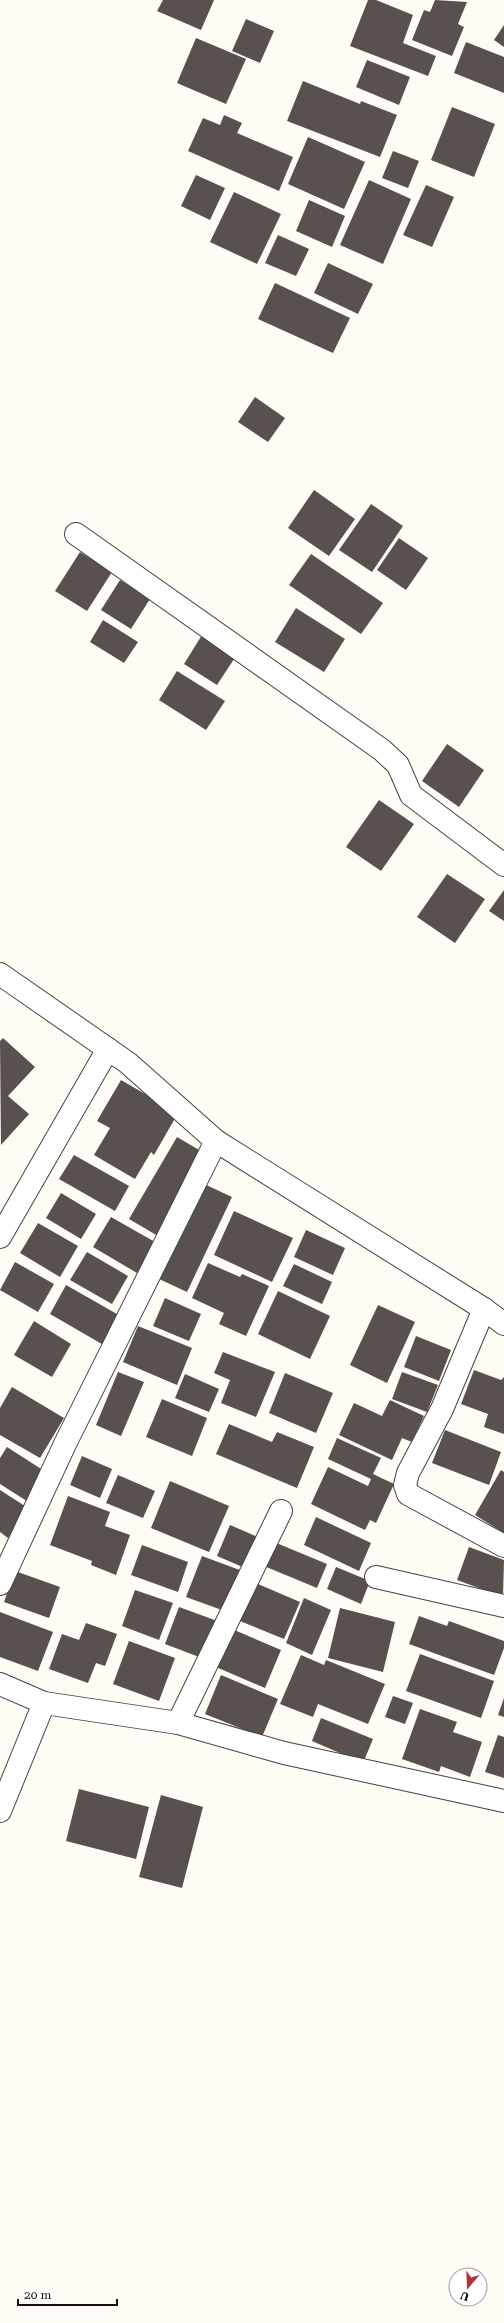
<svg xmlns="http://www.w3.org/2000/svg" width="504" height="2323" font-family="'Roboto Serif',serif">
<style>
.building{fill:#59514d}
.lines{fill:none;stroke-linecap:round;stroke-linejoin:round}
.minor-casing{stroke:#434343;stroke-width:24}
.minor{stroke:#fff;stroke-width:22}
</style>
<rect width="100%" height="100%" fill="#fefcf5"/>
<!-- building -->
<g class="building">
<polygon points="163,0 214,0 201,30 157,11"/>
<polygon points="368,0 376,0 413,15 403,43 436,56 428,76 350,46"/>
<polygon points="435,0 467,2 458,24 464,27 452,56 412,40 424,10 430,12"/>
<polygon points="246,19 274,31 260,63 232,51"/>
<polygon points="504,25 504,47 494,40"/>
<polygon points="196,38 246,59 226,104 177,83"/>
<polygon points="466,42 504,57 504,93 454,73"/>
<polygon points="367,60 410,77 399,105 356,87"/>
<polygon points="303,81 360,104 361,101 397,115 380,157 287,121"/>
<polygon points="452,107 495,124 474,177 431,160"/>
<polygon points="224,115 242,123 237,133 293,157 279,191 188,151 203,118 220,125"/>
<polygon points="308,137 365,162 344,209 288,184"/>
<polygon points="393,151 419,161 408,188 382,178"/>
<polygon points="196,175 225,188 210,220 181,206"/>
<polygon points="369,180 411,199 383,264 340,245"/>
<polygon points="426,185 454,197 432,247 403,235"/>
<polygon points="234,192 281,214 257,264 210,242"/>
<polygon points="309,200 345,216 332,247 296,231"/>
<polygon points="278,235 309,249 296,276 265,263"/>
<polygon points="328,263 373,284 358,314 314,293"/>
<polygon points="275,283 350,318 333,353 258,319"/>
<polygon points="255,397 285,418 268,442 238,422"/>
<polygon points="314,490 355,519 329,556 288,528"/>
<polygon points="371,504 403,526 372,572 339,550"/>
<polygon points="399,538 428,558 406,590 377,570"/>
<polygon points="80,552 112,572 87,611 55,591"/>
<polygon points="311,554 383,603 361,634 289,585"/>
<polygon points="120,580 150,599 131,629 101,610"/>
<polygon points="296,608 345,639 324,672 275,642"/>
<polygon points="103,620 138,642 124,663 90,642"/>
<polygon points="202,635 236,656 217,685 184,664"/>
<polygon points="177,671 225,701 206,730 159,700"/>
<polygon points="447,744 484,770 459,807 422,781"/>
<polygon points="379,800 414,824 381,871 346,847"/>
<polygon points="447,874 485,899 455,943 417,917"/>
<polygon points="504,890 504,921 489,911"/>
<polygon points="3,1038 35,1067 8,1096 29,1114 1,1145 0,1041"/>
<polygon points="121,1080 178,1113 154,1155 151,1152 135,1179 94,1155 110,1128 97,1121"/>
<polygon points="177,1137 206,1154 158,1236 129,1219"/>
<polygon points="74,1155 129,1186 115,1211 59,1179"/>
<polygon points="202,1183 232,1197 187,1292 157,1278"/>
<polygon points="61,1193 96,1214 81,1239 46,1218"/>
<polygon points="234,1211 293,1238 272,1282 214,1255"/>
<polygon points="111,1217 155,1242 137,1273 93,1247"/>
<polygon points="38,1223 78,1246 60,1277 20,1253"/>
<polygon points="306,1230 345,1248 333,1275 294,1257"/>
<polygon points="87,1252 128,1276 112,1304 70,1280"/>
<polygon points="15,1262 54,1284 38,1312 0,1290"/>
<polygon points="208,1263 240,1277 242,1274 269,1286 246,1336 219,1324 224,1313 192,1298"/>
<polygon points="294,1264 332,1282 322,1304 283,1286"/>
<polygon points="66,1285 124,1318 107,1347 50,1314"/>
<polygon points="278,1291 330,1316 310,1359 258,1334"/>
<polygon points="165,1298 201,1314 189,1341 153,1326"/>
<polygon points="378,1305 415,1322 387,1383 350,1365"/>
<polygon points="34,1321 71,1344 52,1377 14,1355"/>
<polygon points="138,1326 192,1348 177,1385 123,1362"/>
<polygon points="416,1336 451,1350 439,1381 404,1367"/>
<polygon points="223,1352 275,1372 256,1417 221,1403 230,1380 214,1373"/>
<polygon points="474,1370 501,1380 504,1377 504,1434 484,1427 488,1414 461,1404"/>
<polygon points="118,1372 144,1382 121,1436 96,1425"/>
<polygon points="402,1372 438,1385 427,1412 392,1399"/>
<polygon points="285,1373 333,1393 316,1433 269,1413"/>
<polygon points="185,1374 219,1389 209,1412 175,1398"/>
<polygon points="12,1387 64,1418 40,1458 0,1435 0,1408"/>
<polygon points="162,1399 207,1418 192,1456 146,1437"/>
<polygon points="390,1400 424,1416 412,1442 402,1438 392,1460 339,1435 354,1403 382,1416"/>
<polygon points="229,1424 272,1442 277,1432 314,1447 297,1488 216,1454"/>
<polygon points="445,1430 501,1452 489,1485 432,1463"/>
<polygon points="337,1438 381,1458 373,1474 394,1484 376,1523 370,1520 365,1530 311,1504 328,1467 368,1486 371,1479 328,1459"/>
<polygon points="7,1447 49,1474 30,1503 0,1484 0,1458"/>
<polygon points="82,1456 112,1469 100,1498 70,1485"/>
<polygon points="501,1470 504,1472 504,1533 475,1515"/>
<polygon points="118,1475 155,1491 143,1518 106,1503"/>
<polygon points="170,1481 229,1506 209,1552 151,1528"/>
<polygon points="0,1490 28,1508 8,1538 0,1532"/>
<polygon points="68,1496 110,1512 105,1526 130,1535 116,1575 91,1565 92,1561 50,1545"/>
<polygon points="316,1517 371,1543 359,1571 304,1545"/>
<polygon points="230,1525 258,1537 245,1568 217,1556"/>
<polygon points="274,1542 327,1564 317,1588 264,1566"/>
<polygon points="142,1545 188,1562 178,1592 131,1575"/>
<polygon points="469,1547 504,1560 503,1597 457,1580"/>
<polygon points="202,1556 245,1572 230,1613 186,1597"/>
<polygon points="336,1567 370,1581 361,1604 327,1589"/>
<polygon points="15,1571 60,1587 49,1618 4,1602"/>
<polygon points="251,1581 300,1602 284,1639 235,1619"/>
<polygon points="135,1590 173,1603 159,1640 122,1626"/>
<polygon points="304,1598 331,1610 312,1655 286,1643"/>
<polygon points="179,1607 220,1622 207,1660 165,1644"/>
<polygon points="340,1608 395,1622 383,1672 328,1658"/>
<polygon points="0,1612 53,1632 38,1671 0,1657"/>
<polygon points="419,1616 447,1626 449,1621 504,1641 504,1648 494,1675 409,1644"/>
<polygon points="86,1623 117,1634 105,1666 96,1663 88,1683 49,1669 62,1634 79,1640"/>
<polygon points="232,1629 281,1650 265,1688 216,1667"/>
<polygon points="129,1641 175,1658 159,1701 113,1684"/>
<polygon points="420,1654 494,1681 481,1718 406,1691"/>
<polygon points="301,1655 324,1665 326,1660 385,1684 368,1724 318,1704 313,1717 280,1704"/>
<polygon points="221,1675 278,1699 262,1737 205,1714"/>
<polygon points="393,1696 413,1703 405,1724 385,1717"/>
<polygon points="504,1698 504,1717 498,1715"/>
<polygon points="420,1709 457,1722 453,1732 482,1742 470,1777 441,1766 439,1772 402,1759"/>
<polygon points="321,1718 373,1739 363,1763 312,1741"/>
<polygon points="498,1735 504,1737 504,1778 485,1772"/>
<polygon points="79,1789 149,1807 136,1859 66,1841"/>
<polygon points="161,1795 203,1807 182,1888 139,1877"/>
</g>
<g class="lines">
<!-- minor casing -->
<g class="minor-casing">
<g id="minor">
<polyline points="76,534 382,750 398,765 411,795 504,865"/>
<polyline points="0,974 128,1063 216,1141 484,1309 504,1324"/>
<polyline points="0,1237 108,1049"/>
<polyline points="484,1309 442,1409 408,1473 405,1485 408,1494 504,1546"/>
<polyline points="376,1577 504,1606"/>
<polyline points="0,1584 65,1444 216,1141"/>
<polyline points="0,1684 44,1703 178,1723 284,1753 504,1801"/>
<polyline points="178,1723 281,1511"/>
<polyline points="0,1811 44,1703"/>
</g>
</g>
<!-- minor -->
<use href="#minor" class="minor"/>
</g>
<!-- north arrow -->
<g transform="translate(468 2287) rotate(199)"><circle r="19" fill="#ffffff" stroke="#9f9f9f"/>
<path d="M0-3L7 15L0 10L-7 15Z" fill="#b8313f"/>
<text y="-6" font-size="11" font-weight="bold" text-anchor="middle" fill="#101010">U</text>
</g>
<!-- scale -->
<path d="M18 2299v6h99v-6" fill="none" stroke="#101010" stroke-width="2"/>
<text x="24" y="2299" font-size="12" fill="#101010" stroke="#ffffff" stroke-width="3" paint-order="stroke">20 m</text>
</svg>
